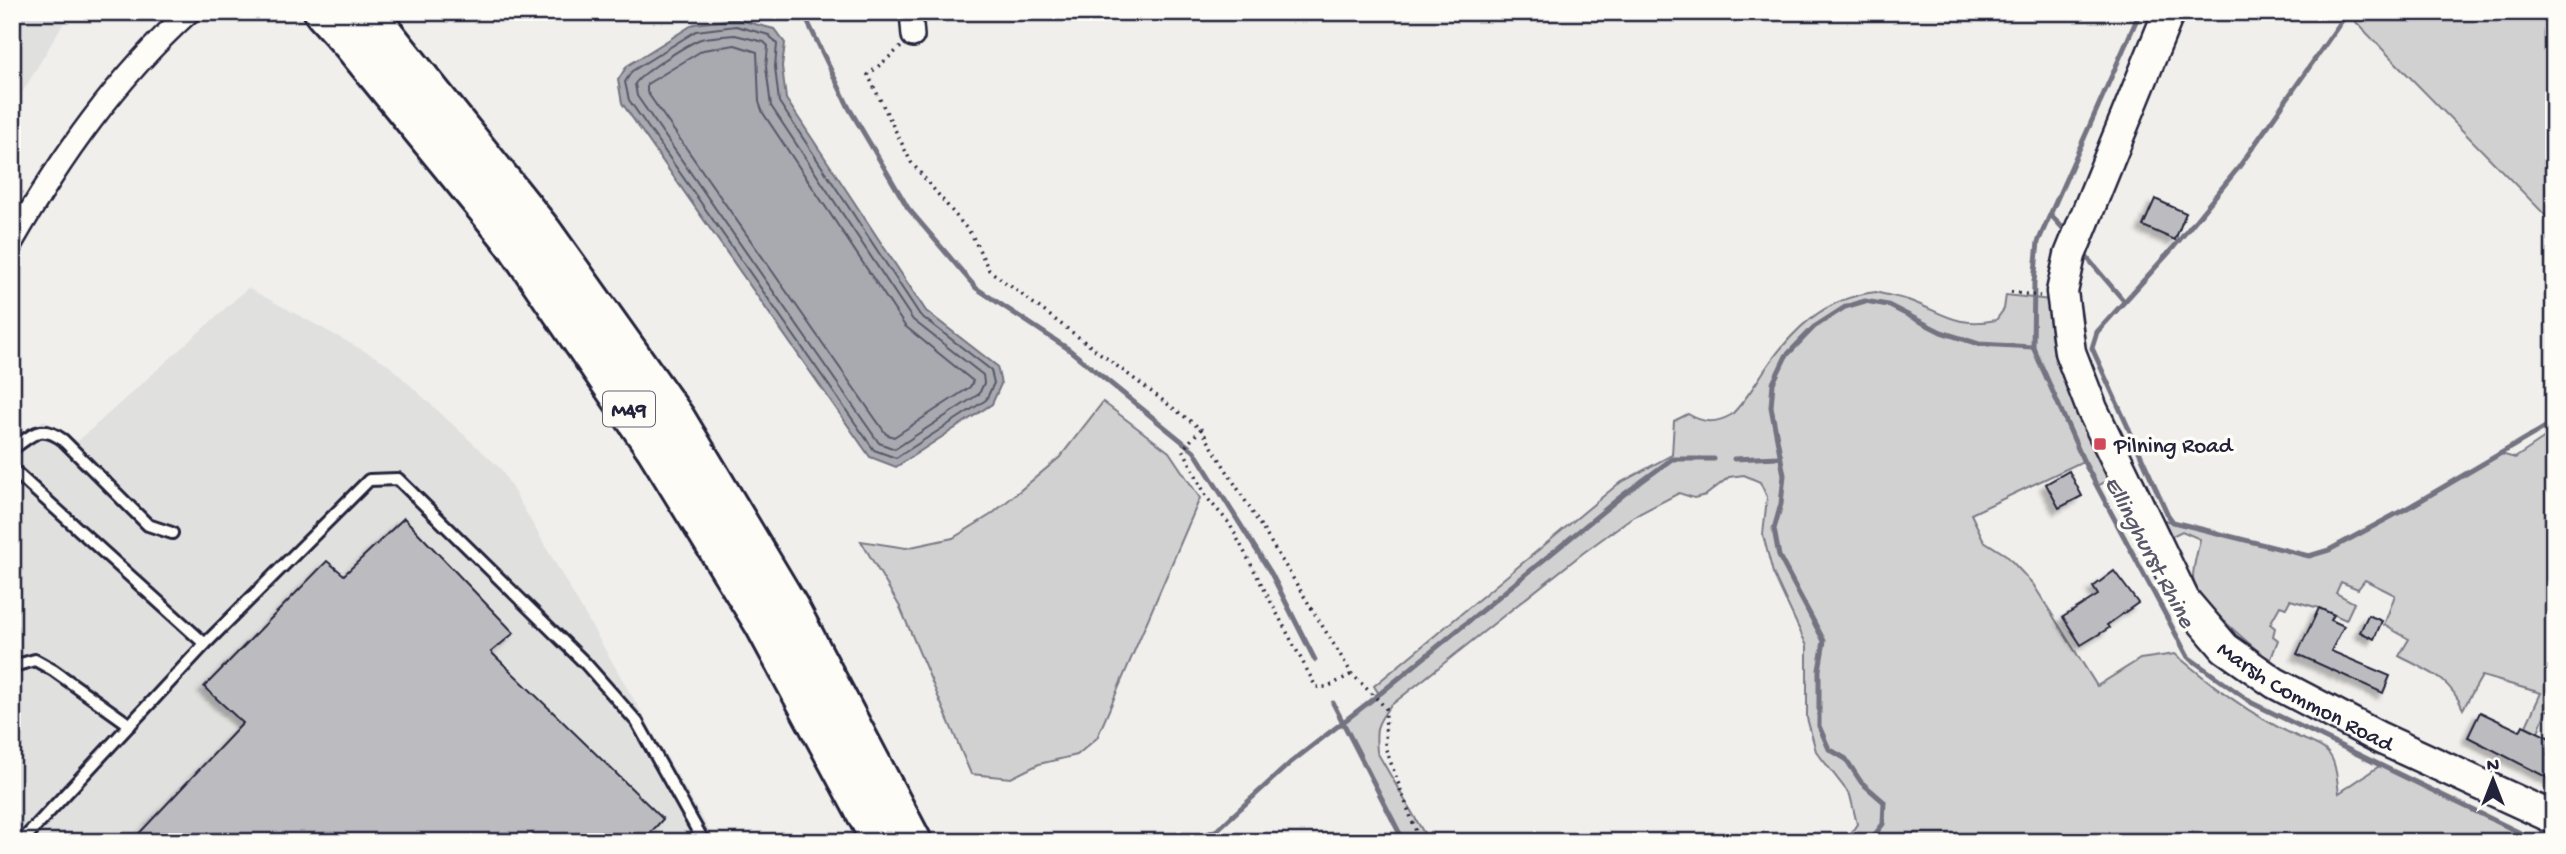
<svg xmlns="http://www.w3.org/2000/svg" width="2566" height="854" font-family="'Gochi Hand',sans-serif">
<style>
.built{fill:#e0e0df}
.green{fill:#d2d1d1;stroke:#7a7a86;stroke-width:2}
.water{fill:#a9a9b0;stroke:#737381;stroke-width:2}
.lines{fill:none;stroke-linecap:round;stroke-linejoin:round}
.shore{stroke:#58586a;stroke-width:2}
.stream{stroke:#737381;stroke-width:5}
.building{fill:#bcbcc0;stroke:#22223b;stroke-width:2;filter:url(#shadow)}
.lane-casing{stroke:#22223b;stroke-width:16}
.street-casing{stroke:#22223b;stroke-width:26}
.secondary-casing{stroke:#22223b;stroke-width:35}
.highway-casing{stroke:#22223b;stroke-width:44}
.path{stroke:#22223b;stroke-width:3.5;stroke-dasharray:2 5;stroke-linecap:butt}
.lane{stroke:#fdfcf7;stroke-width:10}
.street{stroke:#fdfcf7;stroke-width:21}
.secondary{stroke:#fdfcf7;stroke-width:30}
.highway{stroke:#fdfcf7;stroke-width:38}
.poi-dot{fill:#d1495b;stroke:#fdfcf7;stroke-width:2.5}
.labels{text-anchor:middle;stroke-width:7;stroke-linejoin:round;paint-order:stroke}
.shield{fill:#fdfcf7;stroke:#646373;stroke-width:2}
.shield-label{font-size:21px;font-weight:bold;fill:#22223b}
.poi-label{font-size:23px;fill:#22223b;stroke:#fdfcf7;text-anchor:start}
.street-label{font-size:23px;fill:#22223b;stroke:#fdfcf7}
.water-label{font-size:24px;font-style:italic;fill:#58586a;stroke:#fdfcf7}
</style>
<defs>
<filter id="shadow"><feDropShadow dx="-5.5" dy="5.5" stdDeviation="2" flood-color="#0004"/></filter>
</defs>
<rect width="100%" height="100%" fill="#f0efec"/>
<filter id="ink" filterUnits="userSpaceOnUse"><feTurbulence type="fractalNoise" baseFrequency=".0143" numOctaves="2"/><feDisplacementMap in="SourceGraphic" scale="14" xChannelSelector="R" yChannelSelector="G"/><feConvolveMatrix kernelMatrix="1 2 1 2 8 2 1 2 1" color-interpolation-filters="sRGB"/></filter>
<g filter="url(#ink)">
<!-- built -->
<g class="built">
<polygon points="12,12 70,12 12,110"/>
<polygon points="248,288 385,362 501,469 716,842 12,842 12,440 44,420 78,441"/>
</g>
<!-- green -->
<g class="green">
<polygon points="2554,12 2554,224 2347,13"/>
<path d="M1876,292C1886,295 1897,297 1908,300C1944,313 1955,328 1996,320L2004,309L2006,295L2050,300L2114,478L2097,486L2083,461L1971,514L1984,541L2006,555L2033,584L2097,686L2140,659L2175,654C2212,685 2250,715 2294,735C2306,741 2324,745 2331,757C2337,766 2337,782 2339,793L2381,765L2539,842H1845L1857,824L1850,795L1816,751L1807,718V646L1773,573L1763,535L1767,497L1760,482L1744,475L1729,477L1706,495L1694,498L1679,493L1631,518L1583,553L1390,706C1376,724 1375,729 1377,752L1429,842H1404L1342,723L1379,694L1374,686L1618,484L1672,455L1674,421L1688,414C1703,423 1715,424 1731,415C1744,403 1754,386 1764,371C1792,330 1824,298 1876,292Z"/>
<polygon points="1103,402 1169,452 1200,498 1097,738 1077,755 1039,764 1011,778 971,774 900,607 861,541 906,548 953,538 992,514 1060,457"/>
<path d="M2554,432V711L2546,710L2538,732L2526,726L2541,693L2482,676L2463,709C2449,677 2429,672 2399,656L2409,639L2384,625L2395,595L2365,580L2358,589L2341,582L2336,593L2354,603L2346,620L2319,608L2290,600L2286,608L2280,606L2270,624L2275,628L2273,636L2278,640L2270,661C2252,646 2193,599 2193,577C2193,565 2198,551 2200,539L2182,531L2170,537L2164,520L2309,556L2329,550L2501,454L2515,458Z"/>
</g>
<!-- water -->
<polygon class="water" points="736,19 774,29 785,43 782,66 786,99 926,311 997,366 1001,384 992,404 896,467 870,457 622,103 618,80 627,66 694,24"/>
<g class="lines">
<!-- shore -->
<g class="shore">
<polygon points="736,26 769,35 777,44 775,67 779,102 920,315 991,370 994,383 986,400 896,458 874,450 629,100 625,82 632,71 696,31"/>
<path d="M735,35L764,42L768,46L766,67L771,106L913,320L983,375L984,383L979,394L895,449L879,443L637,96L635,84C640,74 689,43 701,39C711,36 724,36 735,35Z"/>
<polygon points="735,45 757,52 759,102 763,113 905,326 973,381 970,387 894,437 886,434 647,92 647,84 703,50"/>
</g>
<!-- stream -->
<g class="stream">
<polyline points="803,12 849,108 908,208 976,288 1067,348 1194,451 1271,573 1315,660"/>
<polyline points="2140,12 2038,242 2034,282 2033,347 2083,460 2188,657 2252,703 2539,842"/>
<polyline points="2348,12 2239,167 2173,248 2097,332 2092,348 2168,515 2173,522 2309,556 2329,550 2411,506 2554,422"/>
<polyline points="2051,215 2068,234"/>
<polyline points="2083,253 2124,301"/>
<polyline points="1734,459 1779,457"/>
<polyline points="1333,703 1404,842"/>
<polyline points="1187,842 1217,830 1290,763 1382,692 1623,495 1672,459 1714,459"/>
<polyline points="1869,842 1883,824 1884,802 1861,782 1846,759 1829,749 1819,726 1819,670 1824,641 1779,556 1774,529 1781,504 1784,475 1771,407 1773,383 1786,356 1814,327 1845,307 1865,301 1888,305 1941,332 1979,344 2033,347"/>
</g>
</g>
<!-- building -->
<g class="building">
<polygon points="2155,199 2186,213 2175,240 2143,226"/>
<polygon points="2069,471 2082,496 2059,508 2046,484"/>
<polygon points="404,518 514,633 491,652 663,819 642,842 131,842 243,723 204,687 327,561 344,575"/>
<polygon points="2114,571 2138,603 2107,625 2109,628 2081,645 2063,617 2098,595 2093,587"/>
<polygon points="2319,608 2334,615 2331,620 2344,626 2331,651 2390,676 2383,693 2297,654"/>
<polygon points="2368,615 2382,621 2374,639 2360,632"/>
<polygon points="2480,712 2520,731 2523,725 2554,740 2548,754 2554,756 2554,781 2468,737"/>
</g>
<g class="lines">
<!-- lane casing -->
<g class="lane-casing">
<g id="lane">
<path d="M12,449C33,435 40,423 63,440L148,525L172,533"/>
<polyline points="12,469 205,644"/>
<polyline points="12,670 17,665 35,660 53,670 130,725"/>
<polyline points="21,842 205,644 369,480 398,479 586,664 637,722 704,842"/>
</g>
</g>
<!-- street casing -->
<g class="street-casing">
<g id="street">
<polyline points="911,12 913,36"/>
<path d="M12,242C61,157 116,79 189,12"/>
</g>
</g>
<!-- secondary casing -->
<g class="secondary-casing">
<g id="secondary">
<path id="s1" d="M2169,12L2070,255L2062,292L2070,352L2092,409L2184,600L2225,648L2275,683L2380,738L2554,818"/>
</g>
</g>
<!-- highway casing -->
<g class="highway-casing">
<g id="highway">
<polyline points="324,12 352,43 514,241 656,448 764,623 882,842"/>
<polyline points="366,12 542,232 676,420 790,610 912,842"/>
</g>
</g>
<!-- path -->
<g class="path">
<polyline points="901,47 868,75 911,162 972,235 989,270 1201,429 1352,674 1386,708 1385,747 1420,842"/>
<polyline points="2011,292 2040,296"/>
<polyline points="1201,429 1183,449 1207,498 1229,523 1316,687 1327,687 1352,674"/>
</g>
<!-- lane -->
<use href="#lane" class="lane"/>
<!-- street -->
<use href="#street" class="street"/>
<!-- secondary -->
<use href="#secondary" class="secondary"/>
<!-- highway -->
<use href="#highway" class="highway"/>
</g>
</g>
<!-- markers -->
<rect class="poi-dot" x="2093" y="437" width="14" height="14" rx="3.5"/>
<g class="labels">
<!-- shield labels -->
<rect class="shield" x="603" y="391.5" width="52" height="35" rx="5"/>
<g class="shield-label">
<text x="629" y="416">M49</text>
</g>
<!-- poi labels -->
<g class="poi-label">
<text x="2114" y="452">Pilning Road</text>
</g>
<!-- street labels -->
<g class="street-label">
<text dy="8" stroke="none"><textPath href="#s1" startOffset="791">Marsh Common Road</textPath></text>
</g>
<!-- water labels -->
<g class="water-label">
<text transform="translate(2151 551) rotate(62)" y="8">Ellinghurst Rhine</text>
</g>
</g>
<!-- margin -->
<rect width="2566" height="854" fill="none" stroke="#fdfcf7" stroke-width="42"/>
<rect x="21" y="21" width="2524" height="812" fill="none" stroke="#22223b" stroke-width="2.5" filter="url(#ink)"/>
<!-- north arrow -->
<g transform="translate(2493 780)" stroke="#fdfcf7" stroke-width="5" paint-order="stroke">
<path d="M0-5L12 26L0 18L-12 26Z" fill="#22223b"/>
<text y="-10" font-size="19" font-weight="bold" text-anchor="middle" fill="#22223b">N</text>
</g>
</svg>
